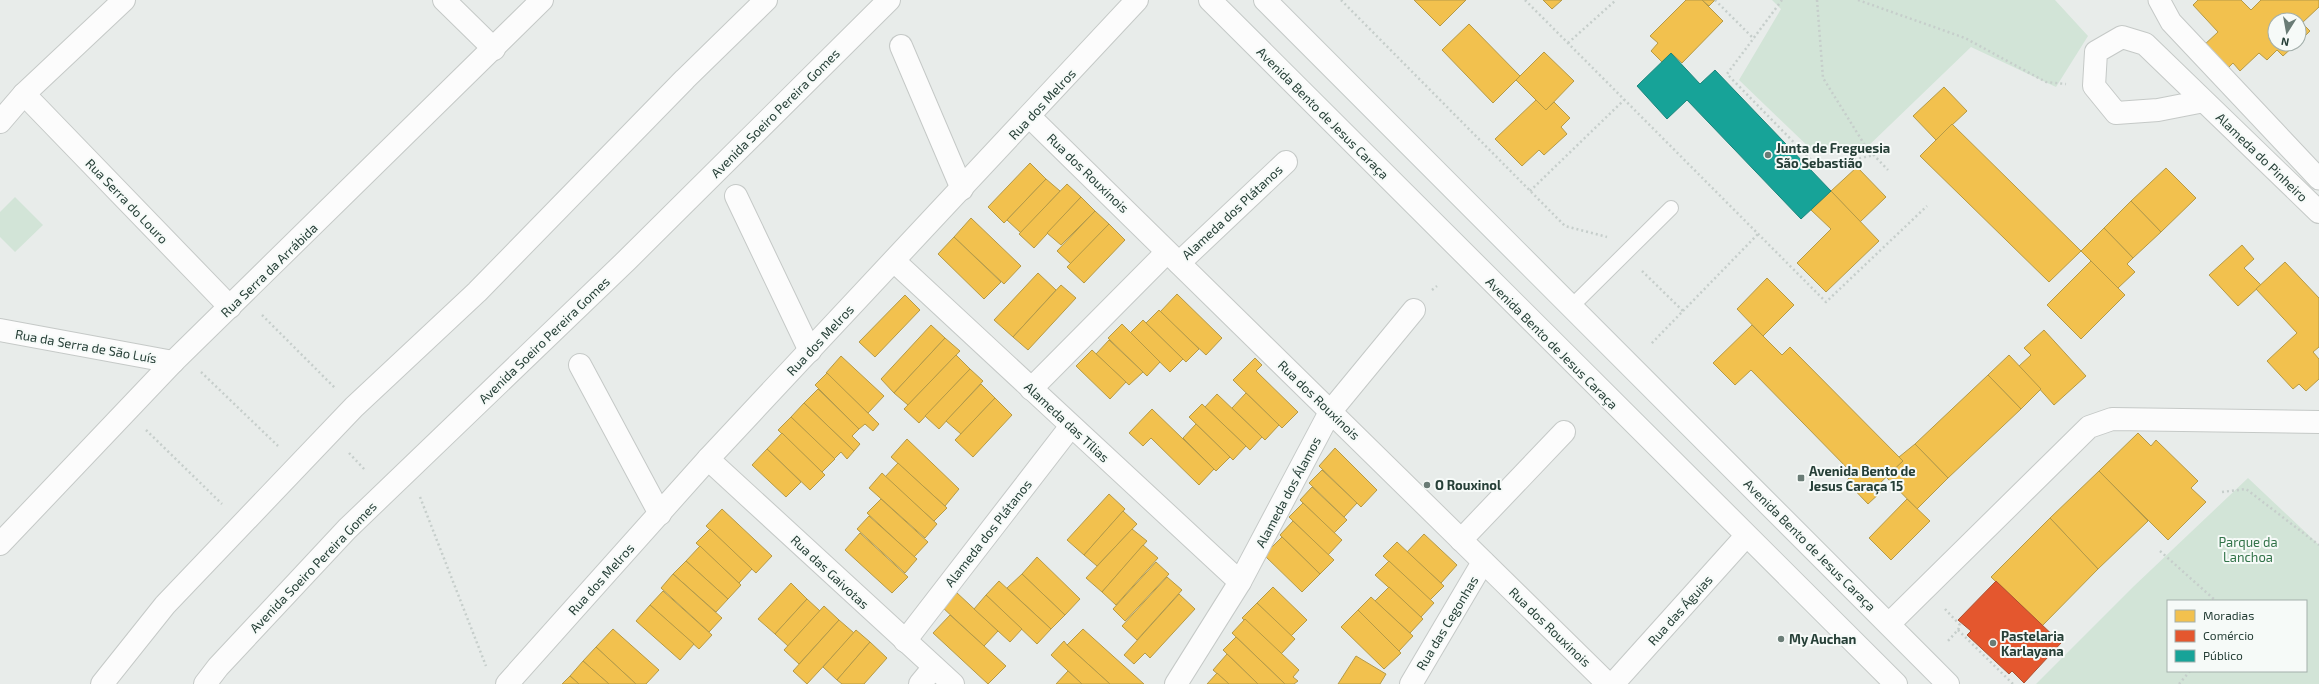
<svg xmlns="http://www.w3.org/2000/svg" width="2319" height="684" font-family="'Exo 2',sans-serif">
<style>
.green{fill:#d2e4d7;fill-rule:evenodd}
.homes{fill:#f2c14e;stroke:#b59a47}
.shops{fill:#e4572e;stroke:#ab5031}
.public{fill:#17a398;stroke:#1c857b}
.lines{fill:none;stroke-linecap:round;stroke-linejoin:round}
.service-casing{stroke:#c5c9c7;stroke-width:16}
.pedestrian-casing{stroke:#c5c9c7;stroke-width:23}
.minor-casing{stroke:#c5c9c7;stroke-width:24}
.secondary-casing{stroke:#c4c9c7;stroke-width:24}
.path{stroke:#c6cecb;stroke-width:2.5;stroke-dasharray:2 3;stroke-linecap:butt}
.service{stroke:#fcfcfc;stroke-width:14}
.pedestrian{stroke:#fcfcfc;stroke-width:21}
.minor{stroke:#fcfcfc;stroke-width:22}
.secondary{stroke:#fcfcfc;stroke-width:22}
.poi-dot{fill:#6a7c76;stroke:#f6faf8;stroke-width:1.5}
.labels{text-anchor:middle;stroke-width:4;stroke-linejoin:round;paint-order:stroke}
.street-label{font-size:13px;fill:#263f37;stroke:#f6faf8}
.poi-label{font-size:13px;font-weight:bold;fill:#263f37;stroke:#f6faf8;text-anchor:start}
.park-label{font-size:13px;fill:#327349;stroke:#f6faf8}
</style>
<rect width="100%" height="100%" fill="#e8ecea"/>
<!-- green -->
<g class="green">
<polygon points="1772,0 2055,0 2088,36 2056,87 1971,47 1863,151 1815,153 1739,80 1781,9"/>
<polygon points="15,197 43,225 15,252 0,237 0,212"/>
<path d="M2248,478L2319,545V684H2036L2133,587ZM2168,601H2306V671H2168Z"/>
</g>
<!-- homes -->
<g class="homes">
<polygon points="1414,0 1466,0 1440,26"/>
<polygon points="1543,0 1562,0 1552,9"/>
<polygon points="1686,0 1702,0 1723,21 1682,63 1671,53 1662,62 1651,51 1658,43 1650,36"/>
<polygon points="1702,0 1715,0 1709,6"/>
<polygon points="2198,0 2241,0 2251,10 2261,0 2319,0 2319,7 2302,23 2310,31 2299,42 2299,20 2275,20 2275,44 2296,44 2283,56 2277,50 2267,60 2259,53 2240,71 2233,63 2226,70 2203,46 2218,32 2193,5"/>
<polygon points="1469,24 1520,76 1493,103 1442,50"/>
<polygon points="1544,52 1574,81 1546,110 1516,80"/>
<polygon points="1944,87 1967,111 1936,140 1913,116"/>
<polygon points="1536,100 1546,110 1554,102 1570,118 1561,127 1567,134 1544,155 1539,150 1522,166 1495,139"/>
<polygon points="1952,124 2081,251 2049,282 1920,156"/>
<polygon points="1030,163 1046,179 1004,223 988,207"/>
<polygon points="1857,167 1886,197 1860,222 1831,191"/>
<polygon points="2166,168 2196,198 2161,232 2131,201"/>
<polygon points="1046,179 1060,191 1021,233 1007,220"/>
<polygon points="1067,184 1081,197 1034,248 1019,234"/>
<polygon points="1831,191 1879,241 1826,292 1797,263 1831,229 1811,210"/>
<polygon points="1081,197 1095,211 1061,245 1047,233"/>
<polygon points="2131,201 2161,232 2133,258 2104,228"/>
<polygon points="1095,211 1109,224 1071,264 1057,251"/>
<polygon points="971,218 1021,266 1004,284 954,237"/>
<polygon points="1109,224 1125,240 1084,283 1067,267"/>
<polygon points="2104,228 2133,258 2127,264 2135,272 2118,288 2081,251"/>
<polygon points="954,237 1001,282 984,299 938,254"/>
<polygon points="2242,245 2254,259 2244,268 2261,285 2238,306 2209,275"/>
<polygon points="2091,261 2125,295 2081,339 2047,305"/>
<polygon points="2285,262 2319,298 2319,347 2313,352 2319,359 2319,379 2306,391 2299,384 2293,389 2267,361 2297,333 2256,289"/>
<polygon points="1038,273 1056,290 1013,337 994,320"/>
<polygon points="1767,278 1794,305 1763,336 1737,309"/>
<polygon points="1061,285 1076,298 1028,350 1013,337"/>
<polygon points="1177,294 1222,338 1206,355 1160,312"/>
<polygon points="905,295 920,310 875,357 859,342"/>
<polygon points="1159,310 1199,349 1186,362 1146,323"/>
<polygon points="1143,320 1183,359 1170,372 1130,333"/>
<polygon points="1122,324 1160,362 1147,376 1108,338"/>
<polygon points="931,325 945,338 894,393 881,379"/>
<polygon points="1752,325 1782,355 1790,347 1903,461 1877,486 1882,491 1868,504 1846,481 1853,474 1751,370 1735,385 1713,363"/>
<polygon points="2044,330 2086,376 2054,405 2019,366 2031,355 2024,348"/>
<polygon points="945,338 960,351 908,405 894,393"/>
<polygon points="1109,340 1143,372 1129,385 1096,354"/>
<polygon points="1092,350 1126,382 1110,399 1076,366"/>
<polygon points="956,355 970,369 919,423 904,409"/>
<polygon points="2009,355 2041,389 2021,409 1988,375"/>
<polygon points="841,356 884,396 868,413 826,373"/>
<polygon points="1255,358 1262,365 1256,371 1298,412 1282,428 1233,380"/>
<polygon points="970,369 983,381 939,429 925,416"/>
<polygon points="827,373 879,424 873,431 865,424 859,429 815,385"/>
<polygon points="1988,375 2021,409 1948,478 1915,444"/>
<polygon points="981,384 995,398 961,434 946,421"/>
<polygon points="818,389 859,429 852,436 860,444 854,451 804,403"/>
<polygon points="1246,393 1279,425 1265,440 1232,408"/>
<polygon points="1217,394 1262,437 1250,450 1205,407"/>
<polygon points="995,398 1012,415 973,457 955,440"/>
<polygon points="804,403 854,451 847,459 841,452 834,459 791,417"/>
<polygon points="1202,404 1246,446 1233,460 1189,417"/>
<polygon points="1152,409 1214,469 1199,485 1151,438 1143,446 1129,433"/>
<polygon points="791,417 835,459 822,472 778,430"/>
<polygon points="1196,424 1230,457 1216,471 1183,438"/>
<polygon points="782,433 825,475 810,490 767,449"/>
<polygon points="2138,433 2151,446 2156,440 2198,481 2191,488 2206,502 2168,540 2099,471"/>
<polygon points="907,439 959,489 945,506 891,457"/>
<polygon points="1915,444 1948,478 1917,509 1886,477 1903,461 1899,457"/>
<polygon points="1335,448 1377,490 1361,507 1319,466"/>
<polygon points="767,449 801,482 786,497 752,465"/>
<polygon points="898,463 947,508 934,521 885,477"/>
<polygon points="1322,470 1357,503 1344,517 1309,483"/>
<polygon points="2099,471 2148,521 2098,569 2050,518"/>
<polygon points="882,473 937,524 925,538 869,488"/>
<polygon points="1312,487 1347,520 1334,533 1300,500"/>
<polygon points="1109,494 1125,509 1084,555 1067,540"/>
<polygon points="881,499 928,542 914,557 867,513"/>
<polygon points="1907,499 1930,521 1891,560 1869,538"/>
<polygon points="1303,503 1342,540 1328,555 1289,517"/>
<polygon points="722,509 772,556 756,573 706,526"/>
<polygon points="1123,511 1137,524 1097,566 1084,555"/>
<polygon points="869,516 917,559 905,573 857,529"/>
<polygon points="2050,518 2098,569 2042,626 1991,577"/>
<polygon points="1293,521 1334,560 1320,574 1280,535"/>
<polygon points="710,529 752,569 739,583 696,543"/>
<polygon points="1132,529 1147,541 1102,592 1086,578"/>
<polygon points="860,533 908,577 892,593 845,550"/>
<polygon points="1424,534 1457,565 1441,583 1407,552"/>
<polygon points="1282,537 1320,574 1302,592 1264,555"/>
<polygon points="1397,542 1444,586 1430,600 1383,556"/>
<polygon points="1143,545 1158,558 1116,605 1102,592"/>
<polygon points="700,546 741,585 728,599 686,561"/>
<polygon points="1037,557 1080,599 1065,615 1022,574"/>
<polygon points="686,561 728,599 716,612 673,574"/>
<polygon points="1389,561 1434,603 1421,617 1375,575"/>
<polygon points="1156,562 1169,574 1125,621 1113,609"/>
<polygon points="673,574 722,618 709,632 661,588"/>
<polygon points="1022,574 1065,615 1051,629 1007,588"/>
<polygon points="1167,577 1182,590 1137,640 1122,626"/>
<polygon points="999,581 1051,629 1037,644 986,595"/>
<polygon points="791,583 807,599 775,634 758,619"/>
<polygon points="1273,587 1307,620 1291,636 1257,603"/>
<polygon points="1389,587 1423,619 1410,633 1375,601"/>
<polygon points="663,591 712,635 699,649 650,605"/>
<polygon points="956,592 998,631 984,646 942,607"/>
<polygon points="1179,594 1195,609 1150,658 1145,653 1134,664 1124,655"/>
<polygon points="986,595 1022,629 1010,642 974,609"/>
<polygon points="1371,597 1413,636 1399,651 1358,610"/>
<polygon points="807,599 820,611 788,646 775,634"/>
<polygon points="1257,603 1295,639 1281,654 1242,618"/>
<polygon points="650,605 694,644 680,660 636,621"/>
<polygon points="824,606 839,620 799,664 784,650"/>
<polygon points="1358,610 1401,653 1384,669 1341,627"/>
<polygon points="950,615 1006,666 988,684 933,633"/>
<polygon points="1245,619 1299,670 1293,677 1298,681 1294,684 1285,684 1232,633"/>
<polygon points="839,620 854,633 807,684 793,671"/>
<polygon points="613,629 659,670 646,684 636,684 596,647"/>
<polygon points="1083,629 1144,684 1110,684 1067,645"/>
<polygon points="856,630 870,642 837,680 823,667"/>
<polygon points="1236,637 1285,684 1258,684 1223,650"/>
<polygon points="1064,641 1067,645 1110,684 1082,684 1051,655"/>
<polygon points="870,642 887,658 864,684 842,684 837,680"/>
<polygon points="596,647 636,684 609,684 583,661"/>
<polygon points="1227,654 1258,684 1229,684 1213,670"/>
<polygon points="1356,656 1386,674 1380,684 1338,684"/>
<polygon points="583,661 609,684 579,684 570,676"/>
<polygon points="1068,671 1082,684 1056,684"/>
<polygon points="1217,673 1229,684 1207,684"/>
<polygon points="570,676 579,684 562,684"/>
</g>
<!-- shops -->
<polygon class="shops" points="1996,581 2061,643 2024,683 2012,671 2009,674 1967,635 1971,631 1958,620"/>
<!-- public -->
<polygon class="public" points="1671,53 1700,84 1715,70 1831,191 1801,219 1687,100 1667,119 1637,86"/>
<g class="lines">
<!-- service casing -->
<g class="service-casing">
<polyline id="service" points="1572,306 1671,208"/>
</g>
<!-- pedestrian casing -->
<g class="pedestrian-casing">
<polyline id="pedestrian" points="2159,0 2171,22 2319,179"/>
</g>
<!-- minor casing -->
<g class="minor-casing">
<g id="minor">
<polyline points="444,0 494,49"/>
<polyline points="901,46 962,189"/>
<polyline points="24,94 230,307"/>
<polyline points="2204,101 2158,110 2116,113 2094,86 2096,52 2122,37 2145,44 2319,212"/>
<polyline points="1030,117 1608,684"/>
<polyline points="0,122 24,94 124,0"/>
<polyline points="736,196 810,351"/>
<polyline points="894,261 1240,582"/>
<polyline points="1179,263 1286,162"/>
<polyline points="0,330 173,362"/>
<polyline points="580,365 660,514"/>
<polyline points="1031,389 1167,252"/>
<polyline points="708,459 953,684"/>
<polyline points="1461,540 1564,432"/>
<polyline points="0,544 173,362 542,0"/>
<polyline points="1889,624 2089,427 2112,419 2319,422"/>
<polyline points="905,641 1071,426"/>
<polyline points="102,684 165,605 354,407 477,292 685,79 766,0"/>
<polyline points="205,684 218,667 347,529 627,260 889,0"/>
<polyline points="507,684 708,459 1137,0"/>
<polyline points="920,684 934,667"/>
<polyline points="1176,684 1240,582 1330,412 1414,310"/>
<polyline points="1411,684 1483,562"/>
<polyline points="1613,684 1746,536"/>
</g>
</g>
<!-- secondary casing -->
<g class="secondary-casing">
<g id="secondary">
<polyline points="1210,0 1896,684"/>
<polyline points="1265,0 1948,684"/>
</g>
</g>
<!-- path -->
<g class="path">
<polyline points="1341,0 1565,226 1607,237"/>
<polyline points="1525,0 1826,302 1927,206"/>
<polyline points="1715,0 1754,39"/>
<polyline points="1782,0 1727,74 1819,168 1874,155"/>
<polyline points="1817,0 1823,78 1866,147 1888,170"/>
<polyline points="1858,0 1965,38 2046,82 2066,84"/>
<polyline points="1568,43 1616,0"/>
<polyline points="1530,191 1624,100"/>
<polyline points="1642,271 1683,311 1650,345"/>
<polyline points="1432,290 1437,286"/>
<polyline points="1683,311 1758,234"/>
<polyline points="262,315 335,388"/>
<polyline points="201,372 278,446"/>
<polyline points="146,430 222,504"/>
<polyline points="349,453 366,471"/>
<polyline points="2222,492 2246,489 2319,545"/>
<polyline points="420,497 486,666"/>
<polyline points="2160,551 2216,601"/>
<polyline points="1945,609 1960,625 1958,630 1946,643"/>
<polyline points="1958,630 2013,684"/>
<polyline points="2179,684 2190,671"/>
</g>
<!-- service -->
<use href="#service" class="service"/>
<!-- pedestrian -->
<use href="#pedestrian" class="pedestrian"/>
<!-- minor -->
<use href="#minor" class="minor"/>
<!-- secondary -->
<use href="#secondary" class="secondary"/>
</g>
<!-- markers -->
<g class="poi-dot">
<circle cx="1768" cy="155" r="4"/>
<rect x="1797" y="474" width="8" height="8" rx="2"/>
<circle cx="1427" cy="485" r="4"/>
<circle cx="1781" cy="639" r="4"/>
<circle cx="1993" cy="643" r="4"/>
</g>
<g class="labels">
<!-- street labels -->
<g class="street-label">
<text transform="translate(1042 104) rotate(-47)" y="5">Rua dos Melros</text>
<text transform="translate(775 113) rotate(-45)" y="5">Avenida Soeiro Pereira Gomes</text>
<text transform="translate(1323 113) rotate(45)" y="5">Avenida Bento de Jesus Caraça</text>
<text transform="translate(2262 157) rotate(44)" y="5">Alameda do Pinheiro</text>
<text transform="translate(1088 173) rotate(44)" y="5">Rua dos Rouxinois</text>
<text transform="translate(127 201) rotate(46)" y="5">Rua Serra do Louro</text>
<text transform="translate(1232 212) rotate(-43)" y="5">Alameda dos Plátanos</text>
<text transform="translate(269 270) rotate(-44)" y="5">Rua Serra da Arrábida</text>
<text transform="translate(544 340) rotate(-44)" y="5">Avenida Soeiro Pereira Gomes</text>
<text transform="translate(820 340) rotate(-47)" y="5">Rua dos Melros</text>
<text transform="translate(1552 343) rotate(45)" y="5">Avenida Bento de Jesus Caraça</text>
<text transform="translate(86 346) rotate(10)" y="5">Rua da Serra de São Luís</text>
<text transform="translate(1319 400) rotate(44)" y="5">Rua dos Rouxinois</text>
<text transform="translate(1067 422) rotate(43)" y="5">Alameda das Tílias</text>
<text transform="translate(1288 492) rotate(-62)" y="5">Alameda dos Álamos</text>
<text transform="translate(988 533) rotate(-52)" y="5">Alameda dos Plátanos</text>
<text transform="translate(1810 545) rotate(45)" y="5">Avenida Bento de Jesus Caraça</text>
<text transform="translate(313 567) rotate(-46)" y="5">Avenida Soeiro Pereira Gomes</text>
<text transform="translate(830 572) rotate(43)" y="5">Rua das Gaivotas</text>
<text transform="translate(601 579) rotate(-48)" y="5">Rua dos Melros</text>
<text transform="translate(1680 610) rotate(-48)" y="5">Rua das Águias</text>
<text transform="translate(1447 623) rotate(-59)" y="5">Rua das Cegonhas</text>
<text transform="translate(1550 627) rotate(44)" y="5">Rua dos Rouxinois</text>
</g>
<!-- poi labels -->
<g class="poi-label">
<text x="1776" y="153">Junta de Freguesia<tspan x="1776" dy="15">São Sebastião</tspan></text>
<text x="1809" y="476">Avenida Bento de<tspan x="1809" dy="15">Jesus Caraça 15</tspan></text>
<text x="1435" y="490">O Rouxinol</text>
<text x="2001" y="641">Pastelaria<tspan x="2001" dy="15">Karlayana</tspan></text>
<text x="1789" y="644">My Auchan</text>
</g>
<!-- park labels -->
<g class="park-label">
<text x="2248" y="547">Parque da<tspan x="2248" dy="15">Lanchoa</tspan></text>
</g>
</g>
<!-- legend -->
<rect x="2167" y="600" width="140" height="72" fill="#f6faf8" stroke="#a3afab"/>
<rect x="2175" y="610" width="20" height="12" fill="#f2c14e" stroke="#a3afab"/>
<text x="2203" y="620" font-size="12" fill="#263f37">Moradias</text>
<rect x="2175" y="630" width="20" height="12" fill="#e4572e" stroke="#a3afab"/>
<text x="2203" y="640" font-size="12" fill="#263f37">Comércio</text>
<rect x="2175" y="650" width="20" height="12" fill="#17a398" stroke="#a3afab"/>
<text x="2203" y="660" font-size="12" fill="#263f37">Público</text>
<!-- north arrow -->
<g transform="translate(2287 32) rotate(191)"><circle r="19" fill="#f6faf8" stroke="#a3afab"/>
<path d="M0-3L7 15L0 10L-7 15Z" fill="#6a7c76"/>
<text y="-6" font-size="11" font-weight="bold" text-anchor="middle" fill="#263f37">N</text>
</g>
</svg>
